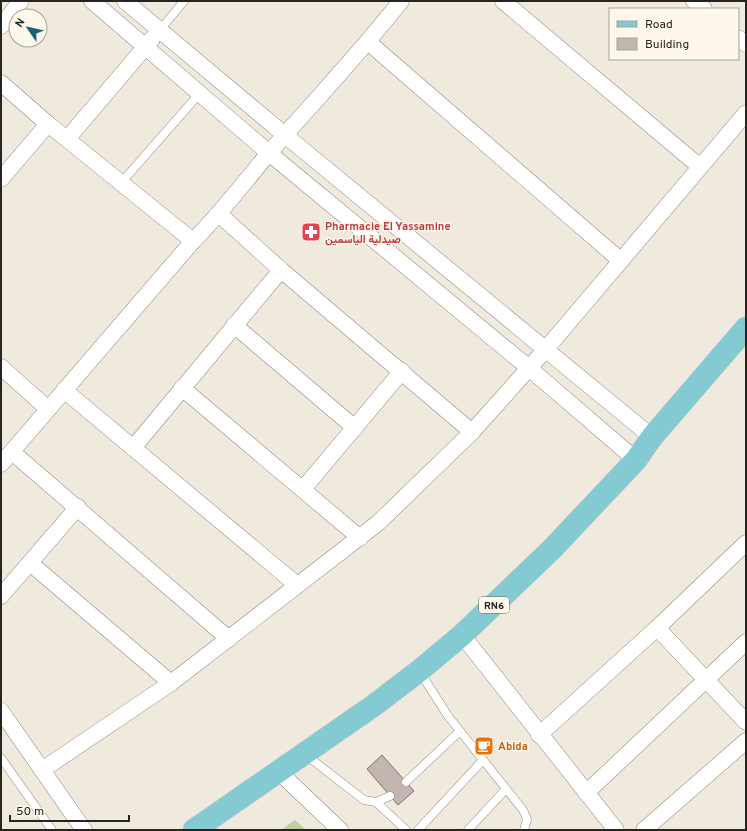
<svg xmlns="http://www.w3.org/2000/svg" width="747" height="831" font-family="Overpass,Vazirmatn,sans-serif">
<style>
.green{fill:#c0cea2}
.building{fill:#c3b6b0;stroke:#7e726c}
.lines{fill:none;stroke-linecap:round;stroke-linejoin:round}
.service-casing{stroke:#8d887d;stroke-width:9}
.minor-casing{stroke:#8d887d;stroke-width:17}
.primary-casing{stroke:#cbcac9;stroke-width:23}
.service{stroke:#fff;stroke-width:8}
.minor{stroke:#fff;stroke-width:16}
.primary{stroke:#83cad3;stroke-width:22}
.labels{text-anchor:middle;stroke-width:3;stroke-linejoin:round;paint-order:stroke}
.shield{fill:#fdf8eb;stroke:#66645c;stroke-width:1}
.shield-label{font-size:10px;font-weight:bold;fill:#26241f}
.health-label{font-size:11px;font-weight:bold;fill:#be3a42;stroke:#fdf8eb;text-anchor:start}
.food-label{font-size:11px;font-weight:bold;fill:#c56008;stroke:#fdf8eb;text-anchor:start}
</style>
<rect width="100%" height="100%" fill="#f0eade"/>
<!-- green -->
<polygon class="green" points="295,820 306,830 281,830"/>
<!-- building -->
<polygon class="building" points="382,755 414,791 398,805 367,769"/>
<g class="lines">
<!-- service casing -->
<g class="service-casing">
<g id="service">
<polyline points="160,30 184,1"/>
<polyline points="121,183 200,93"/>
<polyline points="420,672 448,716 523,810 527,819 524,830"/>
<polyline points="306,755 364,800 376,802 390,796"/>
<polyline points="1,758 52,830"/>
<polyline points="406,782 460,731"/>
<polyline points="376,802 406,830"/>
<polyline points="418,830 483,760"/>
<polyline points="468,830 506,789"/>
</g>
</g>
<!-- minor casing -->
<g class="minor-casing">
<g id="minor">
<polyline points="92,1 269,153 529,368 636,460"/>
<polyline points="125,1 286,136 652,437"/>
<polyline points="503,1 699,166"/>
<polyline points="694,1 704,9"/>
<polyline points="1,26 21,1"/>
<polyline points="738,38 746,44"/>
<polyline points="368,42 620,260"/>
<polyline points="1,83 48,124 193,241"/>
<polyline points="67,139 152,39"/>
<polyline points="1,179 48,124"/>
<polyline points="219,214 281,270 472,432"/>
<polyline points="234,325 355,428"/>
<polyline points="1,367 48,409"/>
<polyline points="182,388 360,538"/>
<polyline points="64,390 297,585"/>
<polyline points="133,448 281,270"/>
<polyline points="12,452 229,639"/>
<path d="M1,464L193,241C220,214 243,184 268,154C313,103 359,54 401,1"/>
<polyline points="303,489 402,371"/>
<polyline points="30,563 171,683"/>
<polyline points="1,596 78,507"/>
<polyline points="657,628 746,722"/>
<polyline points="462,635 616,830"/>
<polyline points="1,711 84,830"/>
<polyline points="539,735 657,628 746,543"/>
<polyline points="42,770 171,683 378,523 472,432 546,349 746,113"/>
<polyline points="279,772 340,830"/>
<polyline points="586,793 746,642"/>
<polyline points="644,830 746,741"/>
</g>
</g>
<!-- primary casing -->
<g class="primary-casing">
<polyline id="primary" points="194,830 373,706 419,671 462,635 552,549 636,460 652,437 746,328"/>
</g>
<!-- service -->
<use href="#service" class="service"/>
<!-- minor -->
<use href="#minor" class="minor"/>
<!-- primary -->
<use href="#primary" class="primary"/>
</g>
<!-- icons -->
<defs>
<g id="pharmacy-square" transform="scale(1)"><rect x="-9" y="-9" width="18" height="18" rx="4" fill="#e0444e" stroke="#fdf8eb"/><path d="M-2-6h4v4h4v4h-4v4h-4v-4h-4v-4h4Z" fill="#fff"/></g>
<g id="cafe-square" transform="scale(1)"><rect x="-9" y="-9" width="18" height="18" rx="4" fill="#e8710a" stroke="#fdf8eb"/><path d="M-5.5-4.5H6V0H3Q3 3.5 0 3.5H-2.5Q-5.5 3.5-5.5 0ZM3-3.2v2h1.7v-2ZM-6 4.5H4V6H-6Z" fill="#fff"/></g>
</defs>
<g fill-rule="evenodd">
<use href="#pharmacy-square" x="311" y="232"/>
<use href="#cafe-square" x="484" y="746"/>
</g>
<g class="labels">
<!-- shield labels -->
<rect class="shield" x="479" y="597" width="30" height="16" rx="3"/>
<g class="shield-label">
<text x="494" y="609">RN6</text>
</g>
<!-- health labels -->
<g class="health-label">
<text x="325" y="230">Pharmacie El Yassamine<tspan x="325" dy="13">صيدلية الياسمين</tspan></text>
</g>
<!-- food labels -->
<g class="food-label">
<text x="498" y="750">Abida</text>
</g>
</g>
<!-- border -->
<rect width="747" height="831" fill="none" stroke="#26241f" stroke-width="4"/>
<!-- legend -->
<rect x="609" y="8" width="130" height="52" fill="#fdf8eb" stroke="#a7a399"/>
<rect x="617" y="21" width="20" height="6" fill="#83cad3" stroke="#a7a399"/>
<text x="645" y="28" font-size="12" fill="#26241f">Road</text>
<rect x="617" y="38" width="20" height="12" fill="#c3b6b0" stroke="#a7a399"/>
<text x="645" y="48" font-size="12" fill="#26241f">Building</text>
<!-- north arrow -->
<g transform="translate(28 28) rotate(304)"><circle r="19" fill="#fdf8eb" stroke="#a7a399"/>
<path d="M0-3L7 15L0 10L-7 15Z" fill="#1a6271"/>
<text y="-6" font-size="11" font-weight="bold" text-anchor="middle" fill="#26241f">N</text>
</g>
<!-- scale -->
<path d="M10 815v6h119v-6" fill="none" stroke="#26241f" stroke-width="2"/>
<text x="16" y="815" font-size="12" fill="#26241f" stroke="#fdf8eb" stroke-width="3" paint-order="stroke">50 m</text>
</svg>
